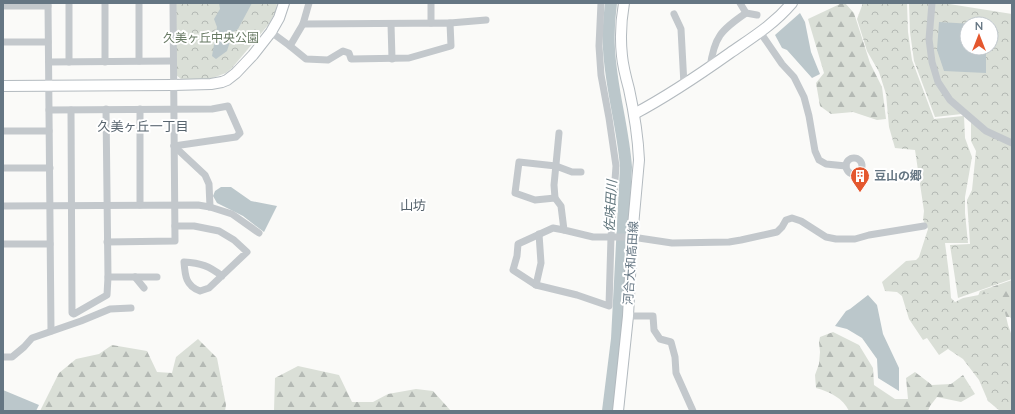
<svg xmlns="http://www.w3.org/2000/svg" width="1015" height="414" font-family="Lato,'Noto Sans JP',sans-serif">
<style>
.forest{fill:url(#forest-firs)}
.park{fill:url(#park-crowns);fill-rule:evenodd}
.water{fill:#bbc7cb}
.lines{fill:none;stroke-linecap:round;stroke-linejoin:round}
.river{stroke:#bbc7cb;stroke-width:12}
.secondary-casing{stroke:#b3babf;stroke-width:12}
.street{stroke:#c3c8cc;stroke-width:7}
.secondary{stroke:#fff;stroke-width:10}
.labels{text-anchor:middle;stroke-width:4;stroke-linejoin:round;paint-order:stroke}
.park-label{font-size:12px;fill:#687a64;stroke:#fff}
.poi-label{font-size:12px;font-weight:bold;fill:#657683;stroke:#fff;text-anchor:start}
.street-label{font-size:12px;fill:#657683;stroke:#fff}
.neighbourhood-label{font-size:13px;fill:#57646e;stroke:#fff}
.water-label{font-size:13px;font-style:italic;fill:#60757c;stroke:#fff}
</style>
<defs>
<pattern id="forest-firs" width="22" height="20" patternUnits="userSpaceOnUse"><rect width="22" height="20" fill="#dadfd7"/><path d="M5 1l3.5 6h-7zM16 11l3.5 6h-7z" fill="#b4b9b4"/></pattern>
<pattern id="park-crowns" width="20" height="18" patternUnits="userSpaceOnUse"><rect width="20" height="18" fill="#dadfd7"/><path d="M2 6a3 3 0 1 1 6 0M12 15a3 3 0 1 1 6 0" fill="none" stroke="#b4b9b4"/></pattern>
</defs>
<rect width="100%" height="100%" fill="#fafaf8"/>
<!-- forest -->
<g class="forest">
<polygon points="842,3 845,3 854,13 870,63 882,87 886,119 877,120 853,112 831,114 820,106 816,83 824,73 808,19"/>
<polygon points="1012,280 1012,320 1010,317 980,316 974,306 980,291"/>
<path d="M833,332L859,345L873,368L874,385L895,399H908L906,378L915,372L932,385L951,384L963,375L975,394L961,402L937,397L930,406L928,411H849C843,398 830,392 816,388L815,375L819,364L820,352L819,342L820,337Z"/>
<polygon points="198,339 217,358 226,405 225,411 40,411 59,373 76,359 99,354 112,345 147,351 157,372 172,373 176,357"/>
<polygon points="298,366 339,375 352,402 373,402 388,394 416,389 433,391 451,411 274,411 275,378"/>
</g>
<!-- park -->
<g class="park">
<polygon points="176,3 277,3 276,11 269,24 232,68 226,73 210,79 181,79 176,75"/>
<path d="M863,3H907L908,32L912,60L934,119L963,116L962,114L935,117L914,61L910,32L909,3H943L1012,14V279L958,298L950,245L970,244L967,200L972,190L976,151L971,141V122L964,116L965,138L972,157L965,197V213L968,243H945L949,274L951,298L955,302L963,298L1000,291L1008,325L1012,336V411H1000L988,401L979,380L963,359L948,349L939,355L927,338L923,340L909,319L902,296L897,292L885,291L882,282L906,261L916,260L919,257L928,229L923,220L924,211L915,150L895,148L889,127L886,94L879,72L867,51L857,19ZM967,24H991V48H967Z"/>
</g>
<!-- water -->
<g class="water">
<polygon points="219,3 252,3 238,29 233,32 227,51 216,59 212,56 217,27 214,19 220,9"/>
<polygon points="800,13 805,22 811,52 820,74 812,78 787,50 782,48 775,35"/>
<polygon points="939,22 973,24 967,24 967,48 986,48 986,73 944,71 937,50"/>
<polygon points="221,187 231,187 251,201 277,206 264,232 243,216 217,203 213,196 215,191"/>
<polygon points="868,295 877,305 883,334 899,368 899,391 878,378 877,359 862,338 847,329 835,326 846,311 850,309"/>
<polygon points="3,390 39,405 36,411 3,411"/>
</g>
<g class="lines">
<!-- river -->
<path class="river" d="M608,411L617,339L626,167C623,127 611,89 609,49C608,34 609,18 611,3"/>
<!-- secondary casing -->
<g class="secondary-casing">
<g id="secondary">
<polyline points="3,86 173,85 211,84 222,82 227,80 236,73 253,55 271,32 279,18 284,3"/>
<path d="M634,114C668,96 699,75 730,53C753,37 773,25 792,3"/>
<path d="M618,411L628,316L632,237L639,160C638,136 634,112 629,89C626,78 623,67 622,56C620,38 621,20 624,3"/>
</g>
</g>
<!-- street -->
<g class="street">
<polyline points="48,3 51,331"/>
<polyline points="69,3 69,62"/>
<polyline points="139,3 139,61"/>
<polyline points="431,3 431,23"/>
<polyline points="932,3 929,39 932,62 938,82 950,100 986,131 1012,143"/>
<polyline points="3,6 48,6"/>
<polyline points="746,13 757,15"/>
<polyline points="674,14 681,29 684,85"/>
<polyline points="450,23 486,20"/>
<polyline points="391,24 392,59"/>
<polyline points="271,32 290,46 306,59 328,60 343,51 349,53 351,59 409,58 451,46 450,23 303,24"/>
<polyline points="760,32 782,64 794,77 804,97 809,116 815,151 819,160 826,164 846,166"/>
<polyline points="3,42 48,42"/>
<polyline points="290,46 303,24 309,3"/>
<polyline points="49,62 173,61"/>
<polyline points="105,62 105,3"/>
<path d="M710,68C714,37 721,30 746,13L740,3"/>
<polyline points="140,109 140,205"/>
<polyline points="49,110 212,109 228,106 240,133 236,137 174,146"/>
<polyline points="71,110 72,313 74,314 107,295 108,277 106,109"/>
<polyline points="3,131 49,131"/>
<polyline points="559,133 554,185 555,198 561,206 564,230 593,237 632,237 672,243 729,242 741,240 777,232 782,227 786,220 792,218 801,221 826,237 836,239 855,239 869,235 924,226"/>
<polyline points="174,146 205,175 209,184 210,207"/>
<circle cx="854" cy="166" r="8"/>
<polyline points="3,168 50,168"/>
<polyline points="555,198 535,200 515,193 519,162 556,166 572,172 581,172"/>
<polyline points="3,206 198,205 210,207 232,214 259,233"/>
<path d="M175,226H194L219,231L234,240L247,252L209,288L200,291C186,286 185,276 184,262C201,263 209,266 222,276"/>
<polyline points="564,230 553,228 518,244 517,256 513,270 536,285 577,295 609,306 611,237 616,166 609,118 601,75 599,46 601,3"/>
<polyline points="107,242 175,241 173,3"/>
<polyline points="3,244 50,244"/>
<polyline points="108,277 157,277"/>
<polyline points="135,277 144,288"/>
<polyline points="536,285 541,263 539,234"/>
<polyline points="628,316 653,316 654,330 660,339 671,342 675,357 676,373 693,411"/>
<polyline points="3,357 12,357 24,347 32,338 81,321 110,309 131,308"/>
</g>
<!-- secondary -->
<use href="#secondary" class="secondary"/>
</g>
<!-- icons -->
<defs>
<g id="building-pin" transform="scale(1)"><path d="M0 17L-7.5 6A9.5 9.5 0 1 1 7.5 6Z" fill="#e4572e" stroke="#fff"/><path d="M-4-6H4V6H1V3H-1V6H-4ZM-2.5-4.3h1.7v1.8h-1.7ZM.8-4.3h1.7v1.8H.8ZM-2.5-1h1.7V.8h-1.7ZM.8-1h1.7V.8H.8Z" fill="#fff"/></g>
</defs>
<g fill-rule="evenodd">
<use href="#building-pin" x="860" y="176"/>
</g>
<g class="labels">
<!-- park labels -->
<g class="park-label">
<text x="211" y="42">久美ヶ丘中央公園</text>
</g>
<!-- poi labels -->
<g class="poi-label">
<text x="874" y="180">豆山の郷</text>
</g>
<!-- street labels -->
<g class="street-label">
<text transform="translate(631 263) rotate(-86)" y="4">河合大和高田線</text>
</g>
<!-- neighbourhood labels -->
<g class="neighbourhood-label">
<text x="143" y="131">久美ヶ丘一丁目</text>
<text x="413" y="210">山坊</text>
</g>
<!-- water labels -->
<g class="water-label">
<text transform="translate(610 206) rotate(-87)" y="5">佐味田川</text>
</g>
</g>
<!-- border -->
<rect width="1015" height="414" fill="none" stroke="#657683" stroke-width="8"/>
<!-- north arrow -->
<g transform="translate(979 36)"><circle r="19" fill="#ffffff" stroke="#c1c8cd"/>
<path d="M0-3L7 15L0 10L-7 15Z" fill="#e4572e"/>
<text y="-6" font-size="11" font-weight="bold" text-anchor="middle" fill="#657683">N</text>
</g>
</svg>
